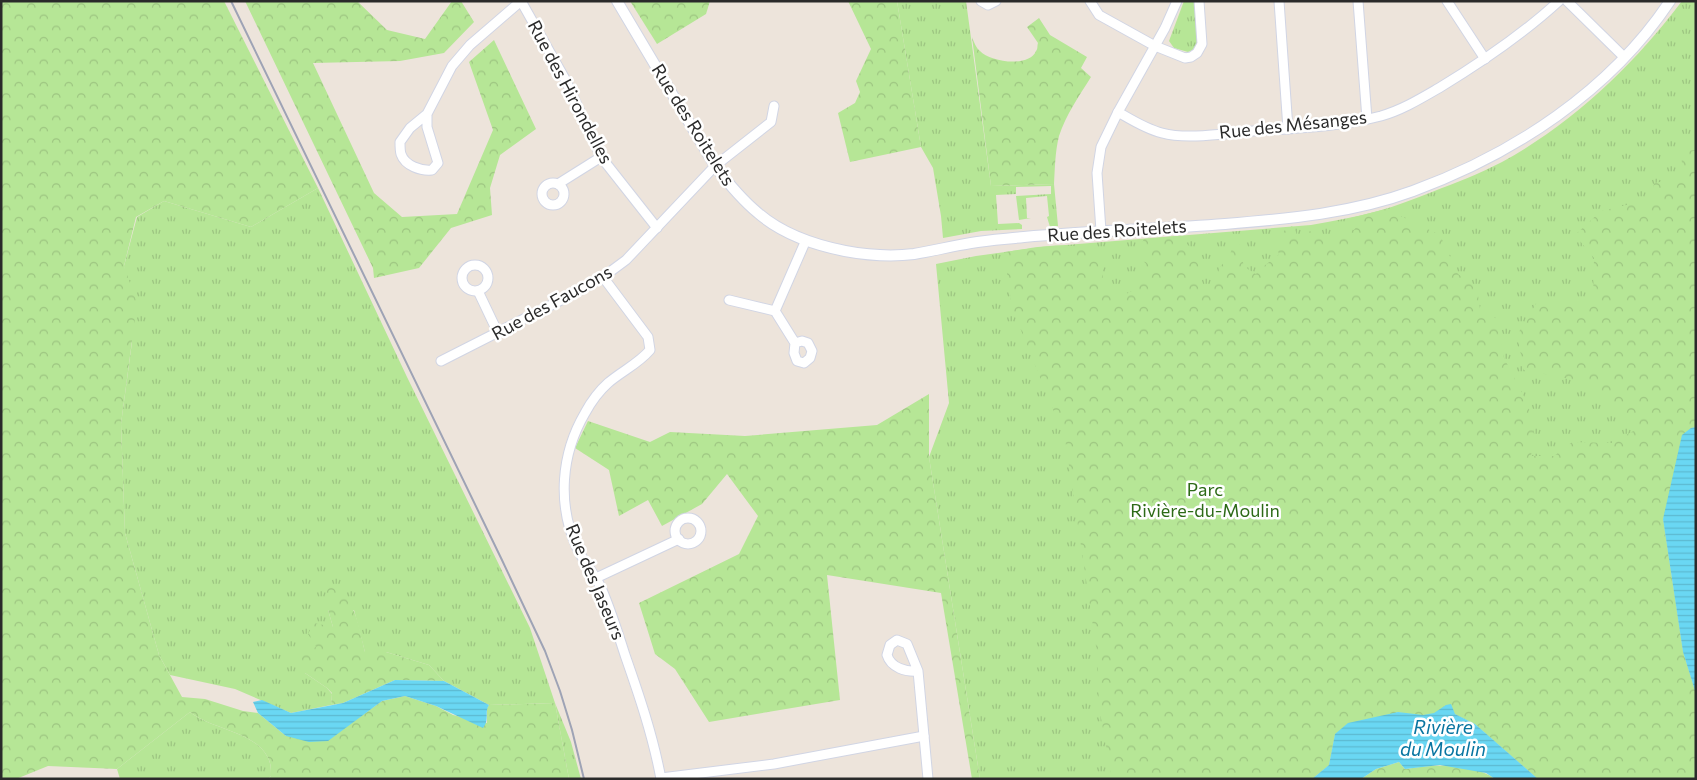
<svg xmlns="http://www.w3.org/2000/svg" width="1697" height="780" font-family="Commissioner,sans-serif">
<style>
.grass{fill:url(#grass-tufts)}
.forest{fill:url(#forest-crowns)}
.water{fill:url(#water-rules)}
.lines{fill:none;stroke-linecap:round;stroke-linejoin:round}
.minor-casing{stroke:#d1d5e4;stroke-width:11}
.tertiary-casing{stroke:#d1d5e4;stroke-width:12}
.minor{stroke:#fff;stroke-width:9}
.tertiary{stroke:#fff;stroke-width:10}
.rail{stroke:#9ea3b5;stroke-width:2}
.labels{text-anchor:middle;stroke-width:5;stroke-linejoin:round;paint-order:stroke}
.street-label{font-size:18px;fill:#2a2a2a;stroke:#fff}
.park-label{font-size:18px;fill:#2d6a17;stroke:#fff}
.water-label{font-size:19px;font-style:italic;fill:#0875a1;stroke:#fff}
</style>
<defs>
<pattern id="grass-tufts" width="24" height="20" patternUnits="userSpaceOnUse" patternTransform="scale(1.25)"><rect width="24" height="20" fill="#b6e696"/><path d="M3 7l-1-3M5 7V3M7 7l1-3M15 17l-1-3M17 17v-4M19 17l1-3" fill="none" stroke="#9dc581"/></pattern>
<pattern id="forest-crowns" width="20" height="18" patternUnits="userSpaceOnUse" patternTransform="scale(1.25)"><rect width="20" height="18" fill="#b6e696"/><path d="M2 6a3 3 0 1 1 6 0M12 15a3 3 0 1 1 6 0" fill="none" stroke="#9dc581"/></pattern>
<pattern id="water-rules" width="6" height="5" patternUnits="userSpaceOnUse" patternTransform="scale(1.25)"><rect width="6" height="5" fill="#6ad7f3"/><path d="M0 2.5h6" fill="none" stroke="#5cb9d0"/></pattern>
</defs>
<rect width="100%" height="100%" fill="#ede4db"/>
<!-- grass -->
<g class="grass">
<polygon points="897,1 966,1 991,186 1054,184 1058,226 1050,227 1047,217 1049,216 1047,196 1026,198 1027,218 1031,218 1019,220 1016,196 1051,194 1051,186 1016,187 1016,194 996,195 998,224 1019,223 1022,225 1022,229 981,231 943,238 941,216 933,168 921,147"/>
<polygon points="1184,1 1194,1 1198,39 1195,49 1188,52 1174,48 1169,41"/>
<path d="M1682,1H1696V427L1691,428L1663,519L1683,652L1696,694V779H1538L1475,724L1455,714L1423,716L1398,712L1335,734L1329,765L1312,779H980L929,457L949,403L936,264L976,256L1041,247L1311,225C1333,221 1356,217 1378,211C1396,206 1414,199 1432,192C1455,183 1479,174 1502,162C1573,123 1633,66 1682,1Z"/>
<polygon points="318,188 407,377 530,628 555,703 571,742 581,779 569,779 555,703 489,705 444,681 429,665 386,652 365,652 354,610 328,610 333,627 317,647 305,673 327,688 332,694 331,705 291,713 235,689 170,675 159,655 125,533 121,424 132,342 124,266 137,217 164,201 251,227"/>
<path d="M190,712C212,730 257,731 269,760C271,765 271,771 271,776L268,779H120L117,769Z"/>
</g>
<!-- forest -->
<g class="forest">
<path d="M1,1H224L318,188L251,227L164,201L136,217L124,266L137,303L121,424L125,533L159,655L182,697L205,699L243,711L258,713L286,736L357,719L382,701L405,696L436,706L453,715L487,723V708L489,705L555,703L569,779H268L271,776C271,771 271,764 269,760C257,731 212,730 190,712L117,769L48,766L16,779H1Z"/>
<polygon points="245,1 357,1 387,30 425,39 452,1 461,1 474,22 444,53 400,61 313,63 374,193 402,217 457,214 493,130 469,62 494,40 536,129 500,155 490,188 492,215 451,228 419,268 374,278 373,268"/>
<polygon points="630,1 710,1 706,14 657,44"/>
<polygon points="848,1 897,1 921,147 850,162 838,113 855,103 860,92 856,81 871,49"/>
<path d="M1039,18L1050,35L1087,57L1081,68L1091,77C1079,96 1066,115 1059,136C1055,152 1055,168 1054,184L991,186L972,37C974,42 976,48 980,51C990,62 1029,68 1036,51C1038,49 1037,46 1038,43L1027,27Z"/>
<path d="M1696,150V427L1691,428L1663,519L1683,652L1696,694V779H1538L1475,724L1455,714L1446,705L1434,713L1423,716L1398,712L1335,734L1329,765L1312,779H1112L1099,707L1097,653L1065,439L1012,308L1004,252C1028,249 1083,236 1099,258C1107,269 1097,278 1110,294C1115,294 1122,296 1126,294C1139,289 1145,277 1146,264C1138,255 1138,250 1144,239L1177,236C1200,252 1196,260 1203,285L1209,287L1214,286L1218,277L1219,268L1230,255L1233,244L1237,242L1241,246C1242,262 1241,266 1256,274C1263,265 1272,261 1279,254L1275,242L1279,234L1292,226L1296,232L1297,237L1302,238L1306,236L1307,233L1314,229L1323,235L1334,237L1337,232L1343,230H1354L1360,222L1347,219L1386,209L1440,235L1458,274L1477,288L1480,309L1497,319L1504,358L1528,404L1534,433L1531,456H1554L1572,442L1612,443L1635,430L1585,382L1524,370L1517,335L1537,302L1593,301L1594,258L1575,235L1601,211L1652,199L1654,183L1683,178L1681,151Z"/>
<polygon points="929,394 929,457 980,779 972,779 941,593 827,575 840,700 709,722 675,669 655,654 639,603 739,554 758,516 727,474 702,504 662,526 648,500 619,516 609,470 575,448 588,421 650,442 670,432 745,436 877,425"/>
<path d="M325,580C355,594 358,623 365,652H386L429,665L444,681L395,680L343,703L331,705L332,693L327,688L305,673L301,654L316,647L308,634L314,623L333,627L328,610Z"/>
<path d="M1399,762L1405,769C1434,765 1469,761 1495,779H1361L1376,769Z"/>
</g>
<!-- water -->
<g class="water">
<polygon points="1696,427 1696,694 1683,652 1663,519 1682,435 1691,428"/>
<path d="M395,680L444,681L489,705C484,712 490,719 483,728L436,706L405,696L382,701L328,741L309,742L286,736L258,713L253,702L262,700L291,713L343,703Z"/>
<polygon points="1451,704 1455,714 1475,724 1538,779 1495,779 1486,773 1440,765 1405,769 1399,762 1376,769 1361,779 1312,779 1329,765 1335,734 1348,723 1398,712 1423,715 1434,713 1446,705"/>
</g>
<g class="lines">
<!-- minor casing -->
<g class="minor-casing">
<g id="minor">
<polyline points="521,1 565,79 601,157 657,228"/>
<polyline points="981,1 988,5 996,1"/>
<polyline points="1090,1 1099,15 1155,46 1185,58 1191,57 1197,53 1202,44 1199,1"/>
<polyline points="1279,1 1288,129"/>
<polyline points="1358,1 1367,119"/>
<polyline points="1447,1 1485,59"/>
<polyline points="1567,1 1624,57"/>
<path d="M1118,112C1132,120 1146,129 1162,133C1188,140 1226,133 1253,131C1296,128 1339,127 1381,116C1402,110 1420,99 1439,88C1482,62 1522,35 1559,1"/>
<path d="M427,114V127L438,163L432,170C421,171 405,166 401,154C400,151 400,146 400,142L410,128L427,114L452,66L470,45L521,1"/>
<circle cx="553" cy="194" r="11"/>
<polyline points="558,184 601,157"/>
<polyline points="1101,231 1097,173 1101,147 1118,112 1165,28 1177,1"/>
<circle cx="475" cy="278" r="13"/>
<path d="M603,277L648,337L650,350C638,364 622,371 608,383C599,391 591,402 585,413C561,454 557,504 577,548C584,563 596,575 602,590C611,611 618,633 625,655C639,695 653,736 661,779"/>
<polyline points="478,291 498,333"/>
<polyline points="729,300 775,311 795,343 794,353 797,361 804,363 810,358 812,351 808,343 802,341 795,343"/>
<polyline points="775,311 806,240"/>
<polyline points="441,361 573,294 603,277 626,260 715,166 771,122 774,106"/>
<circle cx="688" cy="531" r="13"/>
<polyline points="596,578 679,539"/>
<path d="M918,671C906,672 891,668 887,655L890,645L897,640L907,644L918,671L928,779"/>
<polyline points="661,778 774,764 924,736"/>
</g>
</g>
<!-- tertiary casing -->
<g class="tertiary-casing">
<path id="tertiary" d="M617,1L715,166C728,183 741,199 758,213C781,233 815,245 845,251C867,255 890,257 914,254C933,251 952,246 971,243C988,240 1006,239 1024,237C1091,231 1158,229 1225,224C1289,219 1353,213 1413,191C1514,154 1610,91 1670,1"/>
</g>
<!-- minor -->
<use href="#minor" class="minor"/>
<!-- tertiary -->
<use href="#tertiary" class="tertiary"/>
<!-- rail -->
<polyline class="rail" points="231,1 501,558 545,651 560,691 572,730 584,779"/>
</g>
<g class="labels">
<!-- street labels -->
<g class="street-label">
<text transform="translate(570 92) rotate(62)" y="6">Rue des Hirondelles</text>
<text transform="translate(693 125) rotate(58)" y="6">Rue des Roitelets</text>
<text transform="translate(1293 125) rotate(-6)" y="6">Rue des Mésanges</text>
<text transform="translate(1117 231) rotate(-4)" y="6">Rue des Roitelets</text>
<text transform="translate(552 303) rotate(-29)" y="6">Rue des Faucons</text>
<text transform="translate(595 582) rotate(67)" y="6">Rue des Jaseurs</text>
</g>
<!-- park labels -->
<g class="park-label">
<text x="1205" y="496">Parc<tspan x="1205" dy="21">Rivière-du-Moulin</tspan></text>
</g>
<!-- water labels -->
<g class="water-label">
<text x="1443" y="734">Rivière<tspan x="1443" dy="22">du Moulin</tspan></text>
</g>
</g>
<!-- border -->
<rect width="1697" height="780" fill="none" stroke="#2a2a2a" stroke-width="5"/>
</svg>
